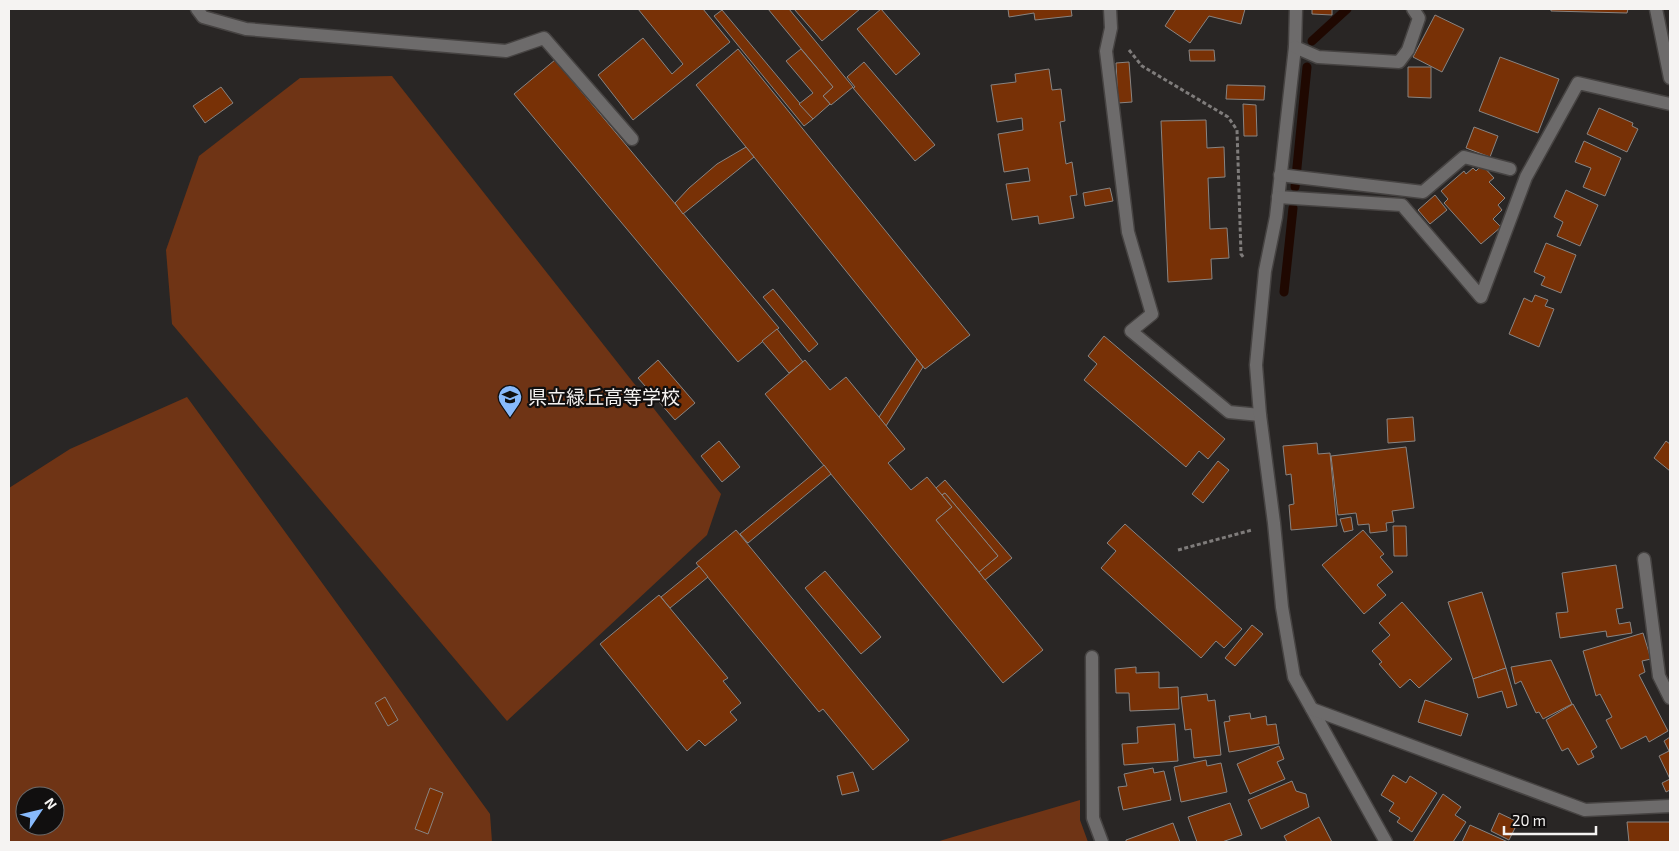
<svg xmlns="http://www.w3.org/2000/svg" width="1679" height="851" font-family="'Exo 2','Noto Sans JP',sans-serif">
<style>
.green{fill:#6f3415;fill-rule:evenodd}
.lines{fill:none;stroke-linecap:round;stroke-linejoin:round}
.stream{stroke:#1f0801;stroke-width:9}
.building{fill:#783106;stroke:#888482}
.minor-casing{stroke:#464342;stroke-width:15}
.path{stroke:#7f7c7b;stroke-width:3;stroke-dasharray:4 2.5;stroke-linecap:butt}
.minor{stroke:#6d6b6b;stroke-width:12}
.labels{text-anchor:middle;stroke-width:4.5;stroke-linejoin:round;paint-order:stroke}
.poi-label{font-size:19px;fill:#f5f3f2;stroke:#110f0f;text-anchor:start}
</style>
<rect width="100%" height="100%" fill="#292625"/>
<!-- green -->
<g class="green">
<polygon points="392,76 721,494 707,535 507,721 172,324 166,250 199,156 300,78"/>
<path d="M187,397L490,814L492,842H9V488L70,449ZM25,796H55V826H25Z"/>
<polygon points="1080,800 1080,820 1088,842 936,842"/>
</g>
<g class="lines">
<!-- stream -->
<g class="stream">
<polyline points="1312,41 1347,9"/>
<polyline points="1295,187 1307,67"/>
<polyline points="1284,292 1293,208"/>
</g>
</g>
<!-- building -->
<g class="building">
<polygon points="638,9 703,9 730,42 633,120 598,75 643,38 672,74 683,64"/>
<polygon points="768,9 789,9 853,87 831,105 823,96 833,87"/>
<polygon points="794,9 860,9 822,41"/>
<polygon points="881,9 920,54 896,75 857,29"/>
<polygon points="1008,9 1071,9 1072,16 1035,20 1034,13 1009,17"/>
<polygon points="1176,9 1245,9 1241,24 1209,16 1190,43 1165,26"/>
<polygon points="1312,9 1332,9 1332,15 1312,14"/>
<polygon points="1551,9 1628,9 1627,13 1551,11"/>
<polygon points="722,10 813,119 804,126 714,16"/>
<polygon points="1435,15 1464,29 1442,72 1413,57"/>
<polygon points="738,49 970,335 925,369 696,85"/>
<polygon points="801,49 833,87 823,96 830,104 813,119 799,104 813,93 786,61"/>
<polygon points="1189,50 1214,50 1215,61 1190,61"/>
<polygon points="1500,57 1559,79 1538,133 1479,111"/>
<polygon points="555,60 779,328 738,362 514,94"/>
<polygon points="864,62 935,145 915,161 853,88 855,87 847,77"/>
<polygon points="1129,62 1132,102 1118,103 1116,63"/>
<polygon points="1408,67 1431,67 1431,98 1408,97"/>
<polygon points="1049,69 1052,90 1061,89 1065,121 1060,122 1066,164 1072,162 1077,195 1070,196 1074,218 1039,224 1038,216 1012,220 1006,184 1030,181 1028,168 1004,172 998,134 1023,130 1022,118 997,122 991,85 1016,82 1015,74"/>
<polygon points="1227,85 1265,86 1264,100 1226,99"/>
<polygon points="221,87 233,103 205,123 193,106"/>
<polygon points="1243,104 1256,105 1257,136 1244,136"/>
<polygon points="1599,108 1633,123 1632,126 1638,129 1627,152 1587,134"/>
<polygon points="1206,120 1207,148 1224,147 1225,177 1208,178 1210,229 1227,228 1229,258 1211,259 1212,279 1168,282 1161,121"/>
<polygon points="1474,127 1498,136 1490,157 1466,148"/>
<polygon points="1584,141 1621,158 1605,196 1583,187 1591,168 1575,162"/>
<polygon points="746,147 754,157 683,214 675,203 689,188 717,164"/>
<polygon points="1482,165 1494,178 1489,182 1505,198 1498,205 1502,210 1493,219 1501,227 1481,244 1444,203 1448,199 1441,191 1464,171 1466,174 1473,168 1476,171"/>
<polygon points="1110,188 1113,201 1085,206 1083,193"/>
<polygon points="1566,190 1598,205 1580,246 1557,236 1563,222 1554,217"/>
<polygon points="1435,195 1447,210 1430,224 1418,210"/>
<polygon points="1546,243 1576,255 1561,293 1541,285 1545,277 1534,272"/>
<polygon points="773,289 818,344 809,352 763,297"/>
<polygon points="1535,295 1548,300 1545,306 1554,309 1539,347 1509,334 1524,298 1532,302"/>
<polygon points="777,329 803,362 789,373 762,341"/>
<polygon points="1104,336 1225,439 1208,459 1199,451 1186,467 1084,380 1097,364 1088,356"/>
<polygon points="917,359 923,367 886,426 879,417"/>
<polygon points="658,360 695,403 675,420 638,378"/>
<polygon points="805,360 830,390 846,377 879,417 905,449 888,463 911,490 927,477 952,507 936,520 1043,650 1003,683 765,394"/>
<polygon points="1413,417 1415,441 1388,443 1387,419"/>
<polygon points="719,441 740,467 722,482 701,456"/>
<polygon points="1666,441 1670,444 1670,471 1654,458"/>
<polygon points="1317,443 1318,454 1330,453 1337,526 1291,530 1289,505 1294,504 1291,474 1286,475 1283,446"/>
<polygon points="1406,447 1414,508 1392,511 1394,522 1386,523 1387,531 1370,533 1369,524 1358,525 1356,513 1338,515 1331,456"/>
<polygon points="1218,461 1229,470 1203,503 1192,494"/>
<polygon points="824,465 831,474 748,543 740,534"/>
<polygon points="945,480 1012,558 985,580 979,572 998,556 945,493 942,495 936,488"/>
<polygon points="945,493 998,556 979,572 936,520 952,507 942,495"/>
<polygon points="1351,517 1353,530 1344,532 1340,519"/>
<polygon points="1125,524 1242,629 1224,648 1216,641 1201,658 1101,568 1116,551 1107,543"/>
<polygon points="1393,526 1406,526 1407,556 1394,556"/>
<polygon points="736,530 909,740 873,770 823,709 819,712 696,563"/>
<polygon points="1363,530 1384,554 1380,557 1393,572 1377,585 1386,595 1364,614 1322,565"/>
<polygon points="1616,565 1623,608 1616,609 1619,624 1630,622 1632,633 1607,637 1606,631 1560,638 1556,613 1568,612 1562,573"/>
<polygon points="699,566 708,577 670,608 661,597"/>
<polygon points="825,571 881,637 861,654 805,588"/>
<polygon points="1482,592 1506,668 1473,679 1448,602"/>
<polygon points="659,595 728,678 723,681 741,703 730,712 737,720 705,746 699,740 687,751 600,644"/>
<polygon points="1402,602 1452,659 1419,688 1410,679 1400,688 1379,664 1382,662 1372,651 1390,635 1379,623"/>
<polygon points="1252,625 1263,634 1235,666 1225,658"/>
<polygon points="1643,633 1651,659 1642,661 1645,672 1639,675 1668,731 1649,742 1646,736 1621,749 1606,720 1612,717 1600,694 1596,696 1583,651"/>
<polygon points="1551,660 1572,704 1543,719 1539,712 1536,713 1521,681 1515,684 1511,667"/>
<polygon points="1136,667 1136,673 1159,672 1159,688 1178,687 1179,709 1130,711 1129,693 1116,693 1115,669"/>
<polygon points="1506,668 1517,705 1507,708 1502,691 1478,698 1473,679"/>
<polygon points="1207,694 1208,701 1215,700 1221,755 1194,758 1191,729 1185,730 1181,697"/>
<polygon points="385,697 398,720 388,726 375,703"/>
<polygon points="1425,700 1468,714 1461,736 1418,722"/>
<polygon points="1573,704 1597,747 1591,751 1594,757 1578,765 1568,748 1562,751 1546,720"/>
<polygon points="1250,713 1251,719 1266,716 1267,725 1276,724 1279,744 1229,752 1224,722 1230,721 1229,716"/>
<polygon points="1175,724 1178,761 1124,765 1122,744 1138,743 1137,727"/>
<polygon points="1670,737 1670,790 1666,792 1662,783 1670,779 1659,756 1669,751 1664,741"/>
<polygon points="1279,746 1284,759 1277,762 1285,779 1250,794 1237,764"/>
<polygon points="1206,760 1207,766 1221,763 1227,792 1181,802 1174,767"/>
<polygon points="1153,768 1154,773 1164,771 1171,800 1123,810 1118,787 1127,786 1124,774"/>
<polygon points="853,772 859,791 842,795 837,776"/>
<polygon points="1393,775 1406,783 1410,776 1437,793 1412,832 1397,822 1400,818 1389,811 1394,803 1381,795"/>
<polygon points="1292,781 1296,791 1306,794 1309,807 1261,829 1248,800"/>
<polygon points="430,788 443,793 428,834 415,829"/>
<polygon points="1443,794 1461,807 1455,815 1466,822 1453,842 1413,842"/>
<polygon points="1230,803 1242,835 1222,842 1197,842 1188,817"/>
<polygon points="1499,813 1518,822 1509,840 1491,831"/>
<polygon points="1319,817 1332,842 1287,842 1284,836"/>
<polygon points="1627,822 1670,822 1670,842 1629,842"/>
<polygon points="1173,823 1180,842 1126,842 1126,840"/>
<polygon points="1470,825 1508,842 1462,842"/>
</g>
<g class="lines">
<!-- minor casing -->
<g class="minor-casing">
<g id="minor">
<polyline points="197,9 203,17 246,29 506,51 544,38 632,139"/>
<polyline points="1110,9 1111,28 1106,51 1128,232 1152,314 1131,331 1229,412 1260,415"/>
<polyline points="1296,9 1295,47 1276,217 1265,271 1256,365 1260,415 1274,523 1282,607 1294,677 1386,842"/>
<polyline points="1656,9 1670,78"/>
<polyline points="1295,47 1318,57 1399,62 1408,50 1419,18 1413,9"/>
<polyline points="1280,175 1423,192 1464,157 1510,169"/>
<polyline points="1278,197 1402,205 1481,297 1526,177 1578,83 1670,104"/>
<polyline points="1644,559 1659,676 1670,698"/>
<polyline points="1092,657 1093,818 1102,842"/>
<polyline points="1312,709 1585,810 1670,806"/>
</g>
</g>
<!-- path -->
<g class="path">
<polyline points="1129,50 1142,66 1228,117 1237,130 1241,254 1244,258"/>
<polyline points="1178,550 1252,530"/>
</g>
<!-- minor -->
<use href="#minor" class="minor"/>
</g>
<!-- icons -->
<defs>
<g id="school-pin" transform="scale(1.25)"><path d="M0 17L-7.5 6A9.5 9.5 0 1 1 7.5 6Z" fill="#88bafc" stroke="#110f0f"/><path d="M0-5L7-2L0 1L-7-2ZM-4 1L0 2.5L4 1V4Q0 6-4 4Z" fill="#111"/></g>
</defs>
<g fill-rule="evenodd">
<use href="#school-pin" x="510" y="397"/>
</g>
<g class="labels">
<!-- poi labels -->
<g class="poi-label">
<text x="528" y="404">県立緑丘高等学校</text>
</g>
</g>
<!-- border -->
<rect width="1679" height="851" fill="none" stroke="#f5f3f2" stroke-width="20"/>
<!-- north arrow -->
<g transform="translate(40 811) rotate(55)"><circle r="24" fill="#110f0f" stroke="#6c6a6a"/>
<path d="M0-4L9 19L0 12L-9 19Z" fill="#88bafc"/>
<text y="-8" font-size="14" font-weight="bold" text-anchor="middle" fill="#f5f3f2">N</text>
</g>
<!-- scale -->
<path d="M1504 826v8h92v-8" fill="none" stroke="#f5f3f2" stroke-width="2.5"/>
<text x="1512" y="826" font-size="15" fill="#f5f3f2" stroke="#110f0f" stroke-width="4" paint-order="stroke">20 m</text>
</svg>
